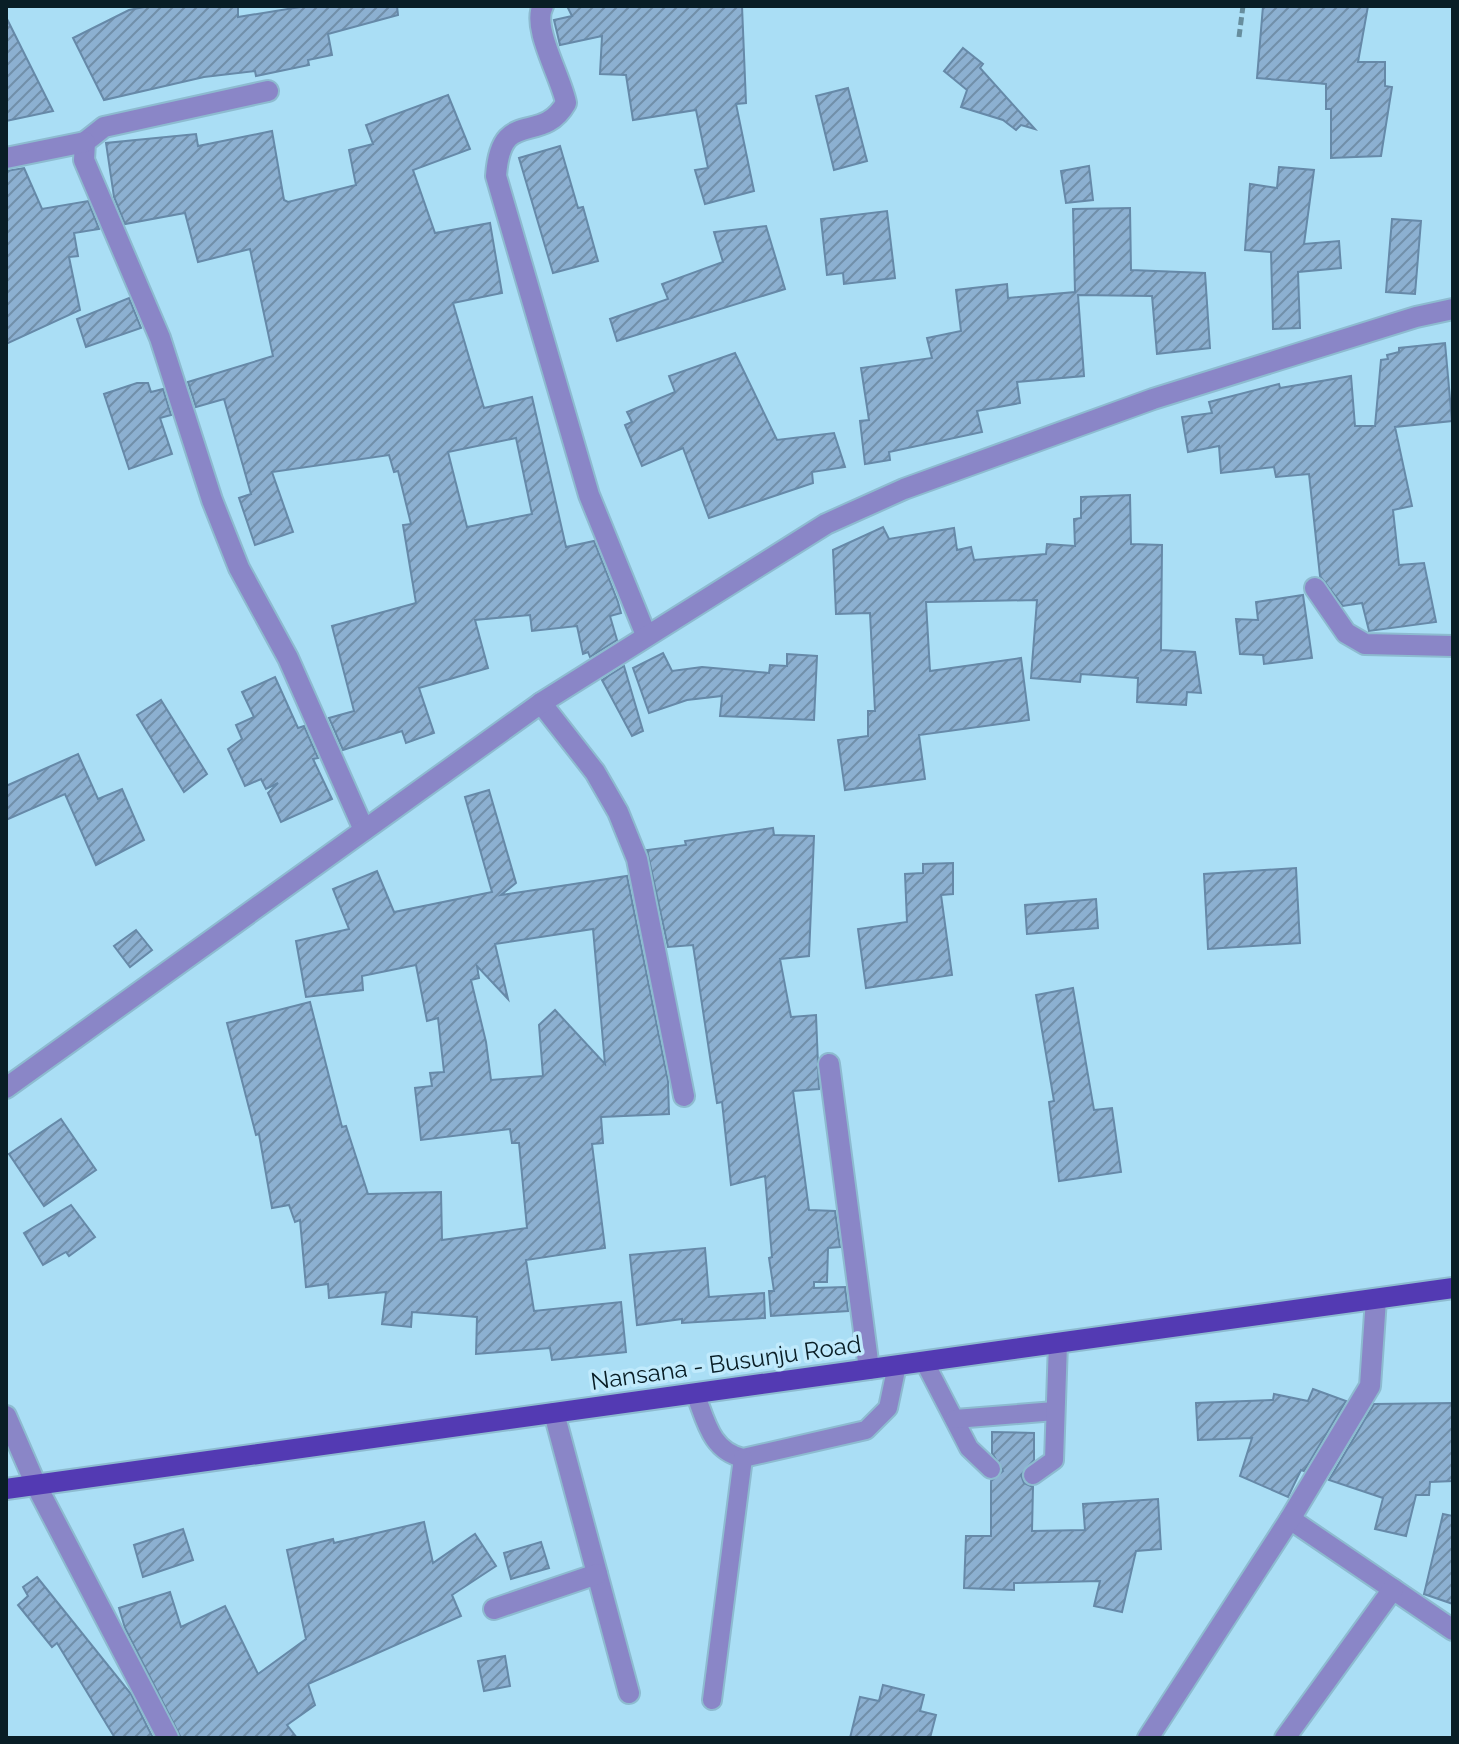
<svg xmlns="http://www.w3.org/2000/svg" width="1459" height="1744" font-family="Raleway,sans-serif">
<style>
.building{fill:url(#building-hatch);stroke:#6689a8;stroke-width:2;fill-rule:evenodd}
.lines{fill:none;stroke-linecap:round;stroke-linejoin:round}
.service-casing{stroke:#8dbbd0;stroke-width:22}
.minor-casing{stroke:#8dbbd0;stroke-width:24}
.primary-casing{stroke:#8dbbd0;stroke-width:24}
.path{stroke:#678e9e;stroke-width:5;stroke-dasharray:8 4;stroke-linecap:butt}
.service{stroke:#8a86c7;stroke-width:18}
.minor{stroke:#8a86c7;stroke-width:20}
.primary{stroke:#533ab3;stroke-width:20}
.labels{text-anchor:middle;stroke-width:7;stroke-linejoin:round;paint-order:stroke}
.street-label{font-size:24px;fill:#091e26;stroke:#c0eafc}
</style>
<defs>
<pattern id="building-hatch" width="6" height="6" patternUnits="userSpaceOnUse" patternTransform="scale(2)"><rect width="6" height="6" fill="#8cb0d1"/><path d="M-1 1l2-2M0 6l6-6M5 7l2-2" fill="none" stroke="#718fa9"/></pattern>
</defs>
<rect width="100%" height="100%" fill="#aadef5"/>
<!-- building -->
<g class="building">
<polygon points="149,6 238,6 238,17 306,6 397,6 398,15 328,34 332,55 308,60 309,65 256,76 255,71 204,77 104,100 73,38 129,10"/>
<polygon points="567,6 742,6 746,103 736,104 754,191 705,204 695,170 708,168 696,110 633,120 626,75 600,74 602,36 560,45 554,20 572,16"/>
<polygon points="1263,6 1368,6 1358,62 1385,62 1385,86 1392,87 1381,156 1331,158 1331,109 1326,109 1326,84 1257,78"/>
<polygon points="6,17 53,111 6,121"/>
<polygon points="963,48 983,64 980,68 1035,129 1021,125 1016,130 1003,120 961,107 967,90 944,71"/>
<polygon points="848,88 867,161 834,170 816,96"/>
<path d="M448,95L470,149L413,170L435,233L490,223L502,293L453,303L484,408L532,397L566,547L594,541L618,602L621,613L610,616L617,640L590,657L588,652L583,654L577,626L532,631L530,615L475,620L488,668L419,688L434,733L406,743L402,731L343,750L329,718L354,711L332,626L416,603L403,525L411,524L398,471L394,472L389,455L272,472L293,532L255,545L239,498L251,494L224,399L196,407L188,382L273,356L250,249L198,262L185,213L125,224L114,197L106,143L196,134L198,146L272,131L284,200L288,202L356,185L349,150L373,144L366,125ZM516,438L532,514L467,527L448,452Z"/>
<polygon points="560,146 578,208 583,207 598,261 553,273 519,158"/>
<polygon points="1089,166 1093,200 1066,203 1061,171"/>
<polygon points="1279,167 1314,170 1304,244 1339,241 1341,268 1298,272 1300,328 1273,329 1271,252 1245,250 1250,184 1277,188"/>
<polygon points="24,168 42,209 88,201 99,229 74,233 78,256 69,257 80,310 6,344 6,171"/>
<polygon points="1130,208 1131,270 1205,273 1210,348 1157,354 1152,296 1078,295 1084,376 1017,382 1020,403 977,411 982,432 889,452 890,460 865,464 860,421 869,420 861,368 932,358 927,338 961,331 956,290 1007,284 1008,298 1075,292 1073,209"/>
<polygon points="887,211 895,278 844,284 843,273 827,275 821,219"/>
<polygon points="1392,219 1421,221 1415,294 1386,292"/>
<polygon points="766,226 785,289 617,341 610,319 668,299 662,284 723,262 714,232"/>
<polygon points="129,298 141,328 86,347 77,319"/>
<polygon points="1445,343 1452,421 1395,427 1412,506 1393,510 1399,565 1424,563 1436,622 1369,631 1362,603 1343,606 1320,576 1309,474 1276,477 1274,467 1221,473 1219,446 1188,452 1182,417 1212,413 1209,402 1279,384 1280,388 1351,376 1355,426 1375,426 1381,360 1388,359 1387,355 1399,352 1399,348"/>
<polygon points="735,353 777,440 834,433 845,467 812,472 813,483 709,518 683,448 642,466 625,425 632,422 627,412 675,392 669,376"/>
<polygon points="137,383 148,383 151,392 163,389 171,415 160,418 172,454 129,469 104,394"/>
<polygon points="1130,495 1131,544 1162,545 1161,650 1195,652 1201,693 1187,692 1186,705 1137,702 1138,678 1081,674 1080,682 1031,678 1037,600 926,602 930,671 1021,658 1029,720 919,735 925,779 845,790 838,740 868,736 868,711 875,711 870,613 836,614 833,550 883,527 889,539 954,528 957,550 971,547 974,560 1046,554 1047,544 1075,546 1074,519 1081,518 1081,497"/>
<polygon points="1303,595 1312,658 1264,664 1263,655 1240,654 1236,619 1258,620 1256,602"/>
<polygon points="663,653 672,671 702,667 769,673 770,665 787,666 787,654 817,656 814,720 720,716 722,696 687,700 649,713 633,668"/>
<polygon points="624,666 643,731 632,736 602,680"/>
<polygon points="275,677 298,728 304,726 318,758 313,759 332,799 281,822 268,793 278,783 266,789 261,779 245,786 228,749 242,739 236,725 254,717 242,692"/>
<polygon points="161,700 207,774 184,792 137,715"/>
<polygon points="78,754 98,799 122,789 144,840 96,865 65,794 6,820 6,786"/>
<path d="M489,790L516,883L501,895L627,876L668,1081L669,1114L601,1117L603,1143L592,1144L605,1248L526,1260L534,1311L621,1302L626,1352L552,1360L550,1348L476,1354L477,1317L412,1312L411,1327L382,1324L386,1292L329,1298L328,1284L306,1287L300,1220L295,1222L289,1205L272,1208L259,1134L256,1135L227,1023L310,1002L342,1127L346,1126L368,1194L441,1192L442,1240L527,1228L519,1143H512L510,1129L421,1140L415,1088L432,1086L430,1073L444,1072L438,1018L427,1021L416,965L362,976L363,990L306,997L296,941L349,929L333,889L377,871L394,912L492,892L465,797ZM593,929L605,1064L555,1010L539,1025L543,1076L491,1080L486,1042L471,980L479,978L477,966L508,999L495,944Z"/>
<polygon points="773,828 774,835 814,836 809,956 780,959 791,1017 816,1015 819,1089 793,1091 809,1210 835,1211 840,1247 828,1248 827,1282 814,1282 814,1288 845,1287 848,1311 771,1316 769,1291 774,1291 769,1258 772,1257 765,1176 731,1185 722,1102 717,1103 693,945 668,947 647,850 686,845 685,841"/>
<polygon points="953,863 953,894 941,895 952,975 866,988 858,929 907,922 905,874 923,873 923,864"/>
<polygon points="1296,868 1300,943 1208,949 1204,874"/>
<polygon points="1096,899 1098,928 1027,934 1025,905"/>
<polygon points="136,930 152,950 130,967 114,946"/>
<polygon points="1073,988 1094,1110 1112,1108 1121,1172 1059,1181 1049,1102 1054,1101 1036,995"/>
<polygon points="61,1119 96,1170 44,1206 9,1154"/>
<polygon points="71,1205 95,1237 69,1256 66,1252 43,1265 24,1233"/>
<polygon points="705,1248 709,1297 764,1293 765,1318 682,1323 682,1319 637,1325 630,1255"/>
<polygon points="1313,1389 1346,1401 1304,1471 1301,1470 1288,1497 1240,1476 1252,1438 1198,1440 1196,1403 1273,1400 1274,1394 1308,1401"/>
<polygon points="1453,1403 1453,1481 1430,1482 1429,1495 1416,1495 1406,1536 1375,1529 1383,1498 1329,1480 1374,1404"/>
<polygon points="992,1432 1034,1433 1034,1460 1021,1475 1024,1483 1033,1487 1032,1531 1085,1530 1083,1504 1158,1499 1161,1549 1136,1551 1122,1612 1094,1606 1100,1581 1014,1583 1014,1590 964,1588 966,1536 991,1536 991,1481 1003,1471 992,1453"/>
<polygon points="1443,1514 1453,1516 1453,1604 1424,1594"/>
<polygon points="424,1522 433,1563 475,1534 496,1566 452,1595 461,1616 308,1684 315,1705 287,1725 297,1738 181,1738 125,1628 119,1608 170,1592 181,1627 225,1606 258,1674 306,1639 287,1550 333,1539 334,1543"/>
<polygon points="183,1529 193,1560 143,1577 134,1545"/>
<polygon points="541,1542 549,1568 511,1579 504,1553"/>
<polygon points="37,1577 131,1694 153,1738 115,1738 57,1643 52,1647 18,1605 28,1596 23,1587"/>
<polygon points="505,1656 510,1686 484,1691 478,1661"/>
<polygon points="883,1685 924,1695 920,1711 936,1715 930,1738 850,1738 860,1697 879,1701"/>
</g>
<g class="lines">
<!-- service casing -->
<g class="service-casing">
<g id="service">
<polyline points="924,1361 969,1448 991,1469"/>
<path d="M695,1393C706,1421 711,1451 743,1458L866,1430L888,1408L897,1365"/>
<polyline points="955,1419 1055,1411"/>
<polyline points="1033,1475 1054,1460 1058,1343"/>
<polyline points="712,1700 743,1458"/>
</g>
</g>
<!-- minor casing -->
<g class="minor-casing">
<g id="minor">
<path d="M543,6C531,27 562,79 566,103C541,147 501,105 496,176L589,495L646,635"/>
<polyline points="268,91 104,127 85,142 84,160 160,338 212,500 239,568 288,658 364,830"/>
<polyline points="6,158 85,142"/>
<polyline points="1315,588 1346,633 1365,644 1453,646"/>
<polyline points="541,703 595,772 618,812 637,859 684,1096"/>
<polyline points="829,1064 869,1369"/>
<polyline points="6,1088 541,703 826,524 904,489 1153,399 1416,317 1453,309"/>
<polyline points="554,1413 629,1693"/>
<polyline points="6,1416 36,1485 168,1738"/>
<polyline points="1290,1519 1453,1630"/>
<polyline points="494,1609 597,1574"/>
<polyline points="1148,1738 1290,1519 1370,1386 1376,1299"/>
<polyline points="1285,1738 1393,1589"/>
</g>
</g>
<!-- primary casing -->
<g class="primary-casing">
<polyline id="primary" points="6,1489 1453,1288"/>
</g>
<!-- path -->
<polyline class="path" points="1239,37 1243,6"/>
<!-- service -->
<use href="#service" class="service"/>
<!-- minor -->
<use href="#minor" class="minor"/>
<!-- primary -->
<use href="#primary" class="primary"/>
</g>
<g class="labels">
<!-- street labels -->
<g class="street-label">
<text transform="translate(726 1363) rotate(-8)" y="8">Nansana - Busunju Road</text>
</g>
</g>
<!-- border -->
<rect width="1459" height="1744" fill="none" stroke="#091e26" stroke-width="16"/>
</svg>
